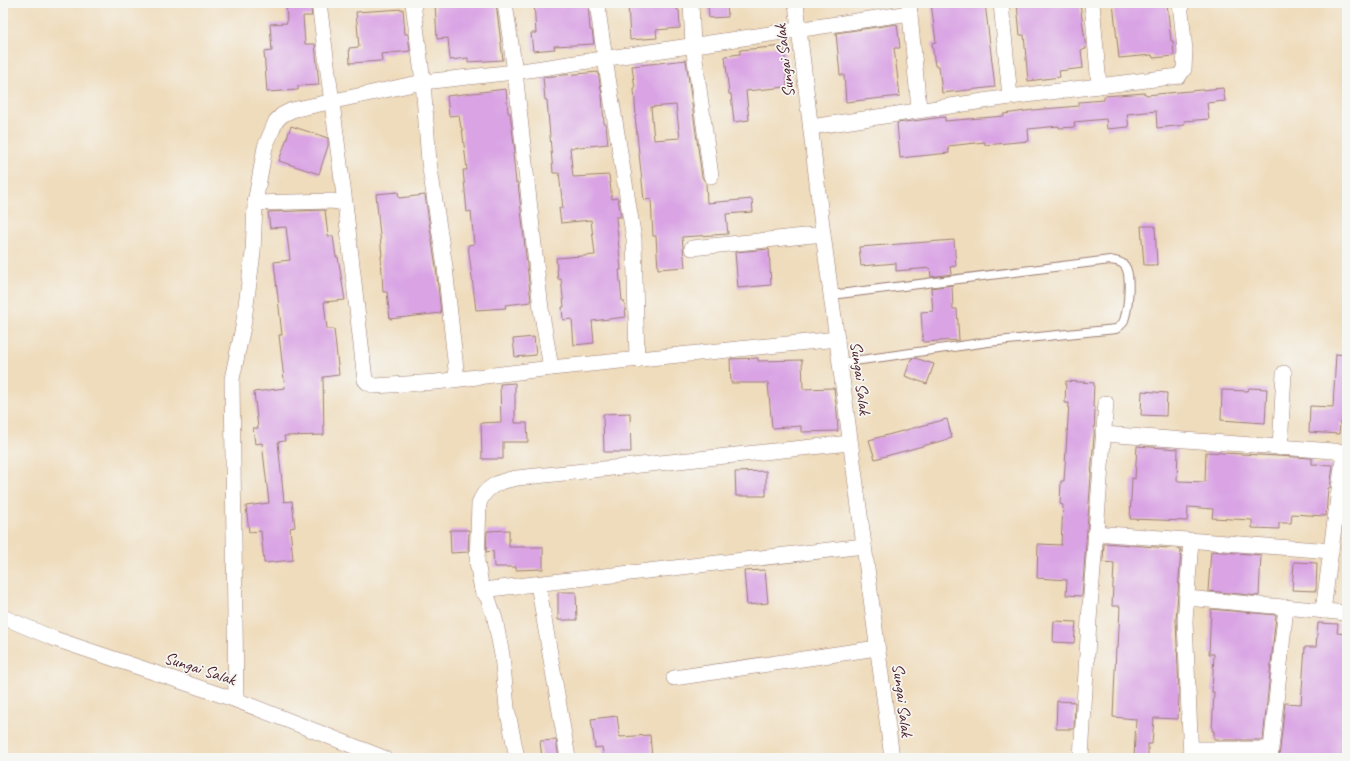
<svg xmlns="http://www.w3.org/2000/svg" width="1350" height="761" font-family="Caveat,sans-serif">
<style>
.building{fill:#d9a3e4;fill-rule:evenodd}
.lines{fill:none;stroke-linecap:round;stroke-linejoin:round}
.lane-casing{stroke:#9c7e74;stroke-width:10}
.street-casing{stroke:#9c7e74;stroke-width:16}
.lane{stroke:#fff;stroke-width:8}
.street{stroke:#fff;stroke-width:15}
.labels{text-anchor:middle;stroke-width:3.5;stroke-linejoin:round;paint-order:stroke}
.street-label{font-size:17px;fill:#4a1f2b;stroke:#f6f6f2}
</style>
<rect width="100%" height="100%" fill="#f6f6f2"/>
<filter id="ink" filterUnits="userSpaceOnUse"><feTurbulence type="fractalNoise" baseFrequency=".025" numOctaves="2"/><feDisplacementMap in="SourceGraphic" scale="8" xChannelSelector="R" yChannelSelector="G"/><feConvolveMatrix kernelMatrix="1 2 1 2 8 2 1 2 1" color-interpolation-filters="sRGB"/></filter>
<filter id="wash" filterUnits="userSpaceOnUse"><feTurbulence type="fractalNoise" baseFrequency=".012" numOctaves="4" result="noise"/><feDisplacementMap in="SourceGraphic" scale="16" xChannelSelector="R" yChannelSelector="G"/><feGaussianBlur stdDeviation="0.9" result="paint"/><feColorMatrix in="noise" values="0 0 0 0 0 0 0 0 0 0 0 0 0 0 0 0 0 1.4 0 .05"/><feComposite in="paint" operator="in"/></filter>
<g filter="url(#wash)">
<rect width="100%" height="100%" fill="#efdcbc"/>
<g id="blocks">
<!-- building -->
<g class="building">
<polygon points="286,3 310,3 312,16 303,16 305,44 315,44 319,85 298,86 298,90 267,92 264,52 272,51 270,24 287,23"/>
<polygon points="435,3 496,3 503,60 468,62 468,58 450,60 448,38 437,39"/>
<polygon points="534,3 588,3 590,30 592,30 594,44 554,46 555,49 533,51 531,33 536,33"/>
<polygon points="628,3 677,3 677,10 679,10 680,28 656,30 657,38 630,40"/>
<polygon points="931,3 985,3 995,87 942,93 939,66 935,66 932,43 936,42"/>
<polygon points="1032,3 1055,3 1055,6 1080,3 1086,49 1081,50 1083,68 1059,71 1060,77 1028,81 1024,35 1020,35 1017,4"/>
<polygon points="1113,3 1167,3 1171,41 1173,41 1174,56 1153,58 1152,55 1119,58"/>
<polygon points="727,4 728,17 709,18 708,5"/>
<polygon points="403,9 405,34 408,34 410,51 381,54 382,61 350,63 349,48 359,47 356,12"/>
<polygon points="897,24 900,48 894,48 900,96 846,102 844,75 840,75 836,33"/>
<polygon points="784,46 787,87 746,91 749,120 734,122 731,94 729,94 725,56 740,54 740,50"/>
<path d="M686,60L702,177L706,183L707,203L752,199L753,212L726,214L728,234L682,237L685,267L658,269L656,236H653L651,199L644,200L635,116H636L634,89H635L632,66ZM676,105L680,138L654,140L651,107Z"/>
<polygon points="598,72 602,95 604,124 606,124 608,144 570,148 573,177 609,175 612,199 618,198 621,217 616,217 621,270 619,270 622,301 624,301 626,317 592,321 594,343 574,345 572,319 563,320 562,307 564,307 561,279 558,279 556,258 595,255 591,220 561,223 559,208 563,208 559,173 553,173 547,100 545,100 543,77"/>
<polygon points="1223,88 1225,101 1207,103 1209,119 1184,121 1185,125 1157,128 1156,111 1127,114 1129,127 1107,129 1106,119 1074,122 1075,127 1059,128 1059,126 1028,129 1029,141 985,145 985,142 948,146 949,153 900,158 897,123 945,117 945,121 1004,116 1004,114 1033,110 1079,106 1079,102 1104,100 1104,96 1145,93 1146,95"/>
<polygon points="506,89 508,113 510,113 515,152 513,153 516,183 518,183 531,302 505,305 506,308 476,310 468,245 474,244 471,211 467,212 463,170 467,170 462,128 461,128 459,115 449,116 447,96"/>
<polygon points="291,126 328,138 328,146 319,174 279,161"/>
<polygon points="398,192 399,198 425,195 436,268 441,313 390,319 387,292 383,292 381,256 382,256 376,194"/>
<polygon points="325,210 328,236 333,236 336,257 338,257 345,300 324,302 327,329 334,329 339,375 323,377 324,435 284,436 285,441 278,442 284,502 292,501 295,527 290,528 293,560 264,563 261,531 249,532 246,506 269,503 262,443 255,444 253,428 258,428 254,392 285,388 279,335 282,335 274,262 290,260 286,227 270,228 268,212"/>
<polygon points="1141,226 1155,226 1157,265 1144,265"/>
<polygon points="954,240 956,266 950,267 951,274 931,277 930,268 896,271 896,263 861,266 859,247"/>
<polygon points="769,249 771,285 738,288 735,252"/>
<polygon points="952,285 953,309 957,309 959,340 923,342 921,312 933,311 931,288"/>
<polygon points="534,337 536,355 515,357 513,339"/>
<polygon points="1336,354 1347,355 1347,423 1340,423 1339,434 1309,432 1310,406 1333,407"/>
<polygon points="758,358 758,361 802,360 803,389 834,388 837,412 838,431 801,432 801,426 772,428 768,383 731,383 730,359"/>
<polygon points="915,358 934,364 927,384 905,376 911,359"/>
<polygon points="1066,381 1094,383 1093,407 1095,407 1094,436 1082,596 1066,595 1067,580 1037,578 1038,544 1061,545 1063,505 1060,504 1061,481 1064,481 1069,403 1065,403"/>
<polygon points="515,383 515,423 527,423 528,442 503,442 503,459 482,459 481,423 501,422 500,384"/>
<polygon points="1249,388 1267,389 1265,423 1221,420 1222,390 1248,391"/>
<polygon points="1142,391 1167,393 1166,416 1141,415"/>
<polygon points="630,413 631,452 604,452 603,414"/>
<polygon points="947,419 952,438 875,459 869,440"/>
<polygon points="1137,446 1178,449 1177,480 1179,481 1205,482 1206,452 1312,458 1312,464 1333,465 1330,488 1328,488 1326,516 1292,514 1291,523 1279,523 1279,529 1252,528 1252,520 1212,518 1213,509 1188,507 1187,521 1130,519 1132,478 1135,479"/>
<polygon points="766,471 766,496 736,496 735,472"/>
<polygon points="450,530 469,530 468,552 451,553"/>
<polygon points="509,530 509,547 543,547 543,569 516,570 516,567 494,567 493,551 486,552 487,531"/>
<polygon points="1104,543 1181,549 1176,620 1179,694 1178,719 1154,718 1152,744 1148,744 1148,758 1134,758 1136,719 1113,717 1116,648 1118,648 1120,606 1112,606 1114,563 1103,562"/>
<polygon points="1211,551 1261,555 1259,596 1208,591"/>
<polygon points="1294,562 1317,563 1316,591 1292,590"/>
<polygon points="765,570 768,603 747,605 744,571"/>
<polygon points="558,592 576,592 577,620 558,620"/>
<polygon points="1211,609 1276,615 1263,740 1214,740 1214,731 1212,731 1214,692 1212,692 1214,654 1209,654"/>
<polygon points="1054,621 1076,622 1074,643 1053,642"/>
<polygon points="1318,623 1338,624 1337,633 1347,634 1347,758 1328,757 1328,758 1279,758 1285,703 1301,704 1305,647 1316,647"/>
<polygon points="1057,701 1075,702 1074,729 1056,729"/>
<polygon points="617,716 620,737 650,735 652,758 604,758 602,747 595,748 591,719"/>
<polygon points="556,740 559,758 542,758 540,741"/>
</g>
</g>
</g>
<g filter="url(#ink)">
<use href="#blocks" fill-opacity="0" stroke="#9c7e74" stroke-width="1"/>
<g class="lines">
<!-- lane casing -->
<g class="lane-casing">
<path id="lane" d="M831,295L1110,260C1114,261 1121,261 1124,265C1132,272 1128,307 1125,317C1124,323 1121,326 1116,329L988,342L840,363"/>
</g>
<!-- street casing -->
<g class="street-casing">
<g id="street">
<polyline points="319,3 345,203"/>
<polyline points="413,3 423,82 429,162 445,267 457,379"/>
<polyline points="505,3 515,72 541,309 551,368 837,339"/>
<polyline points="597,3 605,59 634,239 637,360"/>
<polyline points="691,3 693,45 711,176"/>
<polyline points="796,3 823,234 892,758"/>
<polyline points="1001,3 1010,97"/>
<polyline points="1092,3 1099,86"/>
<polyline points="909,4 919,109"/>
<polyline points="811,127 1010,97 1179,76 1184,69 1185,50 1180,3"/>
<polyline points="255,203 332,201 345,203 365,380 368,383 375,386 436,382 551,368"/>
<polyline points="692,248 823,234"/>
<polyline points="1103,434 1347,452"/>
<polyline points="1280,448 1284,373"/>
<polyline points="1095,533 1331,551"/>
<polyline points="1191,541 1185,621 1191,758"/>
<polyline points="538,584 568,758"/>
<polyline points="482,590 864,546"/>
<polyline points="1187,598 1347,613"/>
<polyline points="1323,611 1344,452"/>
<polyline points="3,617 55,639 236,700 384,758"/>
<polyline points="674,678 877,648"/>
<polyline points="236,700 232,379 243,327 253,253 255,203 265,147 276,121 282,115 292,110 423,82 515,72 910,13"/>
<polyline points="1191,749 1270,749"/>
<path d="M517,758L507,708L502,655L495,619L488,598L482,590L477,562L479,504C484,487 499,481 517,478L850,443"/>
<polyline points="1081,758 1089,620 1106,403"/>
<polyline points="1270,758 1286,607"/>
</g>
</g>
<!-- lane -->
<use href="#lane" class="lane"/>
<!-- street -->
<use href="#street" class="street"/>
</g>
</g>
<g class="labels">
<!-- street labels -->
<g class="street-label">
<text transform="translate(784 61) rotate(-97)" y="6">Sungai Salak</text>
<text transform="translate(861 378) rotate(83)" y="6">Sungai Salak</text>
<text transform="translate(200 668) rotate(18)" y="6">Sungai Salak</text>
<text transform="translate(903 700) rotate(83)" y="6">Sungai Salak</text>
</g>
</g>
<!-- margin -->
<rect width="1350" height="761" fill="none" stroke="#f6f6f2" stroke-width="16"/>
</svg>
